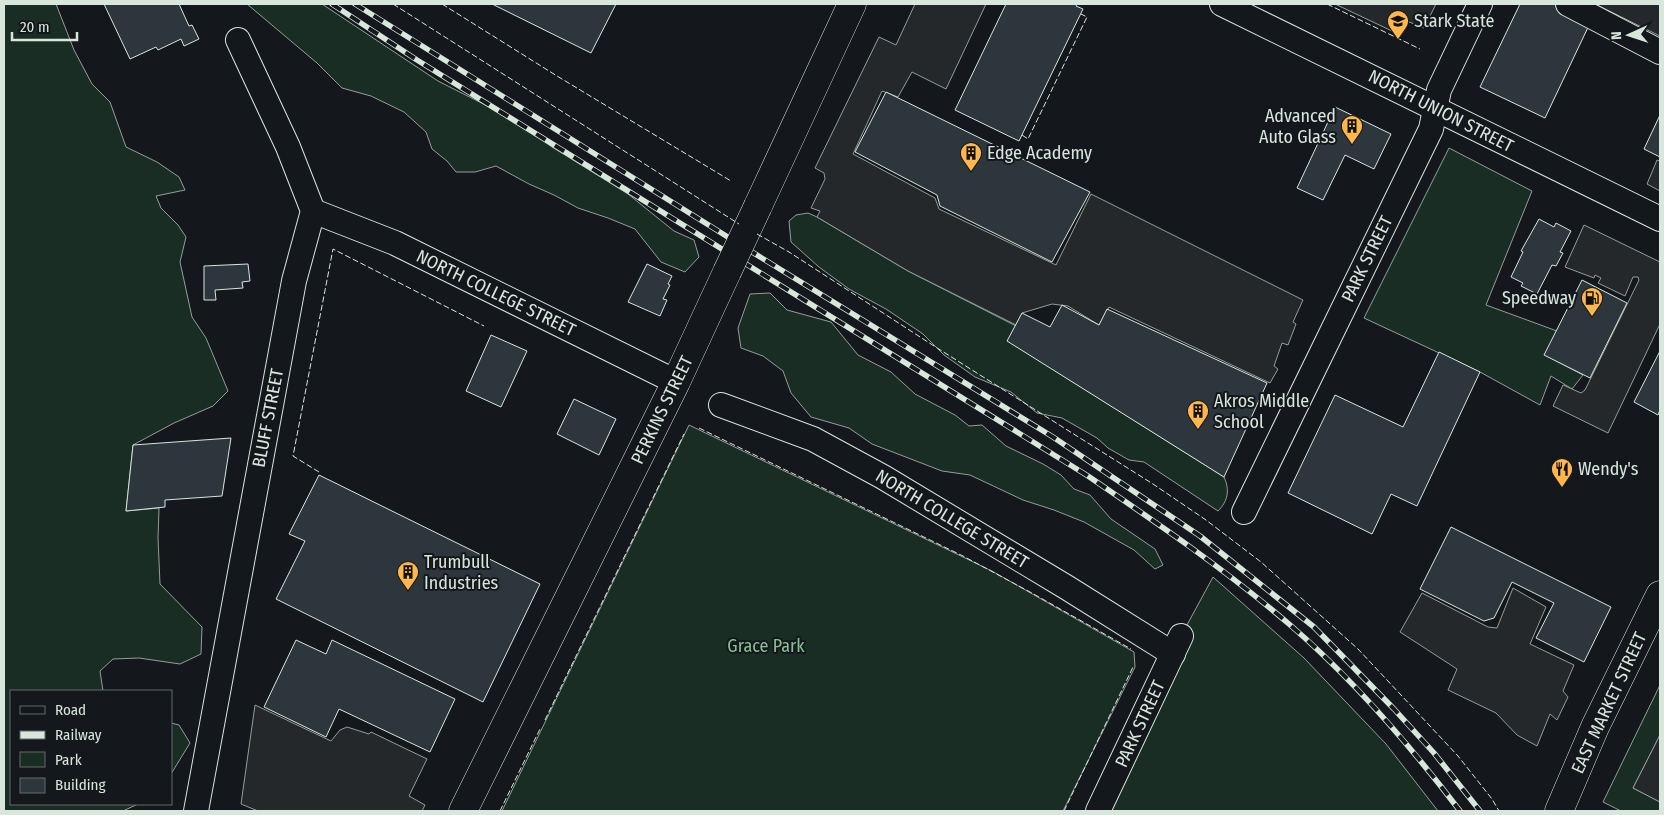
<svg xmlns="http://www.w3.org/2000/svg" width="1664" height="815" font-family="'Fira Sans Condensed',sans-serif">
<style>
.green{fill:#1a2d24;stroke:#939e99}
.parking{fill:#24282b;stroke:#939e99}
.building{fill:#2c363c;stroke:#d8e6dc}
.lines{fill:none;stroke-linecap:round;stroke-linejoin:round}
.minor-casing{stroke:#d8e6dc;stroke-width:26}
.major-casing{stroke:#d8e6dc;stroke-width:29}
.minor{stroke:#14181c;stroke-width:24}
.major{stroke:#14181c;stroke-width:28}
.rail-casing{stroke:#d8e6dc;stroke-width:5.5}
.rail{stroke:#14181c;stroke-width:4;stroke-dasharray:11;stroke-linecap:butt}
.major-bridge-casing{stroke:#d8e6dc;stroke-width:29;stroke-linecap:butt}
.major-bridge{stroke:#14181c;stroke-width:28}
.fence{stroke:#d8e6dc;stroke-width:1;stroke-dasharray:6 2.5;stroke-linecap:butt}
.labels{text-anchor:middle;stroke-width:4;stroke-linejoin:round;paint-order:stroke}
.poi-label{font-size:18px;fill:#d8e6dc;stroke:#14181c;text-anchor:start}
.street-label{font-size:18px;fill:#d8e6dc;stroke:#14181c}
.park-label{font-size:18px;fill:#8ac095;stroke:#14181c}
</style>
<rect width="100%" height="100%" fill="#14181c"/>
<!-- green -->
<g class="green">
<polygon points="4,4 56,4 74,50 92,84 110,102 126,147 157,162 179,177 185,190 156,196 161,208 178,225 186,237 180,262 192,317 206,338 228,391 213,406 174,423 133,445 126,511 159,508 158,538 160,584 202,627 201,654 180,664 139,658 113,659 100,671 103,691 11,691 11,804 138,804 123,811 4,811"/>
<polygon points="247,4 322,4 438,81 515,120 552,147 628,194 674,231 694,240 699,257 685,272 661,262 635,229 608,218 578,208 554,195 529,184 496,166 475,172 456,172 447,161 432,149 426,132 404,112 371,96 342,88 317,63"/>
<polygon points="1449,148 1532,191 1486,305 1557,331 1545,355 1583,375 1572,389 1551,376 1540,405 1480,372 1364,318"/>
<path d="M808,213L817,217L908,271L1016,326L1008,341L1224,477C1230,490 1228,501 1218,511L1144,462L1129,460L1108,448L1097,438L1062,418L1037,413L1011,392L975,377L944,355L923,334L886,309L849,289L819,267L791,242L789,221L796,215Z"/>
<polygon points="770,293 787,310 831,322 858,355 891,372 915,394 955,415 969,426 982,425 1006,446 1043,464 1061,475 1074,489 1090,495 1111,519 1155,549 1163,565 1155,569 1134,550 1084,522 1054,510 1023,500 970,475 942,471 872,444 849,428 811,417 791,393 783,371 763,356 741,348 738,328 750,294"/>
<polygon points="689,425 992,571 1134,652 1135,667 1063,811 502,811"/>
<polygon points="1213,577 1304,658 1386,744 1438,811 1098,811 1181,636"/>
<polygon points="1660,685 1660,735 1633,788 1660,802 1660,811 1621,811 1603,802"/>
<polygon points="171,723 179,725 190,743 171,774"/>
</g>
<!-- parking -->
<g class="parking">
<polygon points="915,4 986,4 946,89 912,72 898,97 882,91 853,154 935,198 939,209 1056,265 1091,194 1303,300 1293,322 1296,324 1288,345 1282,343 1274,366 1278,369 1270,383 1109,307 1099,325 1068,306 1052,304 1022,313 1016,325 908,271 817,217 820,211 811,208 825,179 824,173 815,168 879,37 896,45"/>
<polygon points="1335,4 1436,4 1424,28 1402,19 1399,21 1394,32"/>
<polygon points="1595,4 1660,4 1660,37 1660,36"/>
<polygon points="1657,160 1660,161 1660,191 1647,184"/>
<polygon points="1584,225 1660,262 1660,324 1608,433 1553,406 1563,385 1581,393 1585,390 1639,280 1638,277 1633,277 1625,296 1598,283 1601,278 1595,275 1594,278 1565,267"/>
<polygon points="1513,588 1546,607 1530,644 1574,665 1563,691 1568,697 1557,720 1550,714 1537,746 1517,735 1496,713 1448,690 1457,669 1400,632 1422,593 1488,627 1497,628"/>
<polygon points="255,705 331,741 340,730 347,727 369,734 371,732 427,759 409,796 425,805 422,811 258,811 241,804"/>
<polygon points="1660,735 1660,802 1633,788"/>
</g>
<!-- building -->
<g class="building">
<polygon points="104,4 179,4 189,26 192,25 199,39 184,46 181,39 158,50 156,47 130,59"/>
<polygon points="492,4 616,4 591,53"/>
<polygon points="1006,4 1077,4 1076,6 1083,9 1019,141 955,110"/>
<polygon points="1520,4 1555,4 1591,21 1545,118 1480,87"/>
<polygon points="886,92 1090,192 1052,262 940,206 937,195 855,152"/>
<polygon points="1335,107 1391,134 1374,169 1345,155 1323,200 1297,188"/>
<polygon points="1660,115 1660,157 1644,149"/>
<polygon points="1539,219 1554,227 1556,223 1571,231 1560,252 1563,253 1556,266 1552,265 1537,294 1521,286 1523,283 1511,277 1523,252 1521,251"/>
<polygon points="248,264 250,281 242,282 243,288 215,290 216,300 204,300 204,266"/>
<polygon points="647,264 672,276 668,284 670,285 663,299 667,300 660,316 628,302"/>
<polygon points="1582,280 1627,303 1590,378 1544,355"/>
<polygon points="1062,305 1099,325 1107,309 1267,383 1224,477 1007,341 1022,313 1050,327"/>
<polygon points="491,335 527,351 501,407 466,391"/>
<polygon points="1660,351 1660,410 1658,415 1634,402"/>
<polygon points="1439,352 1480,372 1417,506 1391,494 1372,534 1288,493 1335,395 1403,427"/>
<polygon points="574,399 616,419 599,455 557,434"/>
<polygon points="231,438 222,496 165,500 165,507 126,511 133,445"/>
<polygon points="319,475 540,584 483,702 276,599 305,541 289,534"/>
<polygon points="1451,527 1611,607 1584,662 1536,638 1554,603 1512,582 1494,618 1484,621 1420,589"/>
<polygon points="296,640 326,654 332,640 455,699 430,752 339,709 326,737 264,707"/>
</g>
<g class="lines">
<!-- minor casing -->
<g class="minor-casing">
<g id="minor">
<polyline points="1222,4 1660,219"/>
<polyline points="1568,4 1660,52"/>
<polyline points="313,211 395,243 676,382"/>
<polyline points="721,405 813,439 883,477 1066,587 1173,654"/>
<polyline points="1244,512 1431,129 1439,90 1480,4"/>
<polyline points="196,811 294,281 313,211 288,147 238,40"/>
<polyline points="1098,811 1181,636"/>
</g>
</g>
<!-- major casing -->
<g class="major-casing">
<g id="major">
<polyline points="758,206 852,4"/>
<polyline points="463,811 676,382 727,272"/>
<polyline points="1559,811 1595,727 1660,595"/>
</g>
</g>
<!-- minor -->
<use href="#minor" class="minor"/>
<!-- major -->
<use href="#major" class="major"/>
<!-- rail casing -->
<g class="rail-casing">
<g id="rail">
<path d="M332,4L417,60L1088,476C1157,523 1226,570 1289,624C1353,679 1409,744 1460,811"/>
<polyline points="355,4 739,244 1053,437 1200,536 1314,627 1394,709 1434,753 1480,811"/>
</g>
</g>
<!-- rail -->
<use href="#rail" class="rail"/>
<!-- major-bridge casing -->
<g class="major-bridge-casing">
<polyline id="major-bridge" points="727,272 758,206"/>
</g>
<!-- major-bridge -->
<use href="#major-bridge" class="major-bridge"/>
<!-- fence -->
<g class="fence">
<polyline points="393,4 739,224"/>
<polyline points="442,4 557,76 731,181"/>
<polyline points="1327,4 1420,49"/>
<polyline points="1022,135 1028,139 1087,17 1081,14"/>
<polyline points="757,234 789,252 934,346 1153,484 1206,520 1261,562 1358,649 1458,756 1492,799 1499,811"/>
<polyline points="699,428 963,556 1030,592 1131,649"/>
<polyline points="319,472 293,456 333,249 484,326"/>
<polyline points="545,720 684,434"/>
<polyline points="500,811 541,727"/>
<polyline points="1064,811 1133,667"/>
</g>
</g>
<!-- icons -->
<defs>
<g id="university-pin" transform="scale(1.125)"><path d="M0 17L-7.5 6A9.5 9.5 0 1 1 7.5 6Z" fill="#ffb74d" stroke="#14181c"/><path d="M0-5L7-2L0 1L-7-2ZM-4 1L0 2.5L4 1V4Q0 6-4 4Z" fill="#111"/></g>
<g id="building-pin" transform="scale(1.125)"><path d="M0 17L-7.5 6A9.5 9.5 0 1 1 7.5 6Z" fill="#ffb74d" stroke="#14181c"/><path d="M-4-6H4V6H1V3H-1V6H-4ZM-2.5-4.3h1.7v1.8h-1.7ZM.8-4.3h1.7v1.8H.8ZM-2.5-1h1.7V.8h-1.7ZM.8-1h1.7V.8H.8Z" fill="#111"/></g>
<g id="fuel-pin" transform="scale(1.125)"><path d="M0 17L-7.5 6A9.5 9.5 0 1 1 7.5 6Z" fill="#ffb74d" stroke="#14181c"/><path d="M-5.5-6h7V0h2V4h1.3V-2.5L3-4.5l.8-.8L6-3V5H2.5V1h-1V6h-7ZM-4.2-4.7v3.2H.2V-4.7Z" fill="#111"/></g>
<g id="restaurant-pin" transform="scale(1.125)"><path d="M0 17L-7.5 6A9.5 9.5 0 1 1 7.5 6Z" fill="#ffb74d" stroke="#14181c"/><path d="M-5-6h1v4h1v-4h1v4h1v-4h1v5L-1.5 .5V6h-2V.5L-5-1ZM5-6V6H3V1.5H1.5Q1.5-4 5-6Z" fill="#111"/></g>
</defs>
<g fill-rule="evenodd">
<use href="#university-pin" x="1398" y="21"/>
<use href="#building-pin" x="1352" y="126"/>
<use href="#building-pin" x="971" y="153"/>
<use href="#fuel-pin" x="1592" y="298"/>
<use href="#building-pin" x="1198" y="411"/>
<use href="#restaurant-pin" x="1562" y="469"/>
<use href="#building-pin" x="408" y="572"/>
</g>
<g class="labels">
<!-- poi labels -->
<g class="poi-label">
<text x="1414" y="27">Stark State</text>
<text x="1336" y="122" text-anchor="end">Advanced<tspan x="1336" dy="21">Auto Glass</tspan></text>
<text x="987" y="159">Edge Academy</text>
<text x="1576" y="304" text-anchor="end">Speedway</text>
<text x="1214" y="407">Akros Middle<tspan x="1214" dy="21">School</tspan></text>
<text x="1578" y="475">Wendy's</text>
<text x="424" y="568">Trumbull<tspan x="424" dy="21">Industries</tspan></text>
</g>
<!-- street labels -->
<g class="street-label">
<text transform="translate(1441 111) rotate(27)" y="6">NORTH UNION STREET</text>
<text transform="translate(1367 259) rotate(-64)" y="6">PARK STREET</text>
<text transform="translate(496 293) rotate(26)" y="6">NORTH COLLEGE STREET</text>
<text transform="translate(662 410) rotate(-64)" y="6">PERKINS STREET</text>
<text transform="translate(268 418) rotate(-79)" y="6">BLUFF STREET</text>
<text transform="translate(952 519) rotate(31)" y="6">NORTH COLLEGE STREET</text>
<text transform="translate(1609 703) rotate(-65)" y="6">EAST MARKET STREET</text>
<text transform="translate(1140 724) rotate(-65)" y="6">PARK STREET</text>
</g>
<!-- park labels -->
<g class="park-label">
<text x="766" y="652">Grace Park</text>
</g>
</g>
<!-- border -->
<rect width="1664" height="815" fill="none" stroke="#d8e6dc" stroke-width="10"/>
<!-- legend -->
<rect x="10" y="690" width="162" height="115" fill="#14181c" stroke="#626a69"/>
<rect x="20" y="706" width="25" height="8" fill="#14181c" stroke="#626a69"/>
<text x="55" y="715" font-size="15" fill="#d8e6dc">Road</text>
<rect x="20" y="731" width="25" height="8" fill="#d8e6dc" stroke="#626a69"/>
<text x="55" y="740" font-size="15" fill="#d8e6dc">Railway</text>
<rect x="20" y="752" width="25" height="15" fill="#1a2d24" stroke="#626a69"/>
<text x="55" y="765" font-size="15" fill="#d8e6dc">Park</text>
<rect x="20" y="778" width="25" height="15" fill="#2c363c" stroke="#626a69"/>
<text x="55" y="790" font-size="15" fill="#d8e6dc">Building</text>
<!-- north arrow -->
<g transform="translate(1629 35) rotate(267)" stroke="#14181c" stroke-width="4" paint-order="stroke">
<path d="M0-4L9 19L0 12L-9 19Z" fill="#d8e6dc"/>
<text y="-8" font-size="14" font-weight="bold" text-anchor="middle" fill="#d8e6dc">N</text>
</g>
<!-- scale -->
<path d="M12 32v8h65v-8" fill="none" stroke="#d8e6dc" stroke-width="2.5"/>
<text x="20" y="32" font-size="15" fill="#d8e6dc" stroke="#14181c" stroke-width="4" paint-order="stroke">20 m</text>
</svg>
